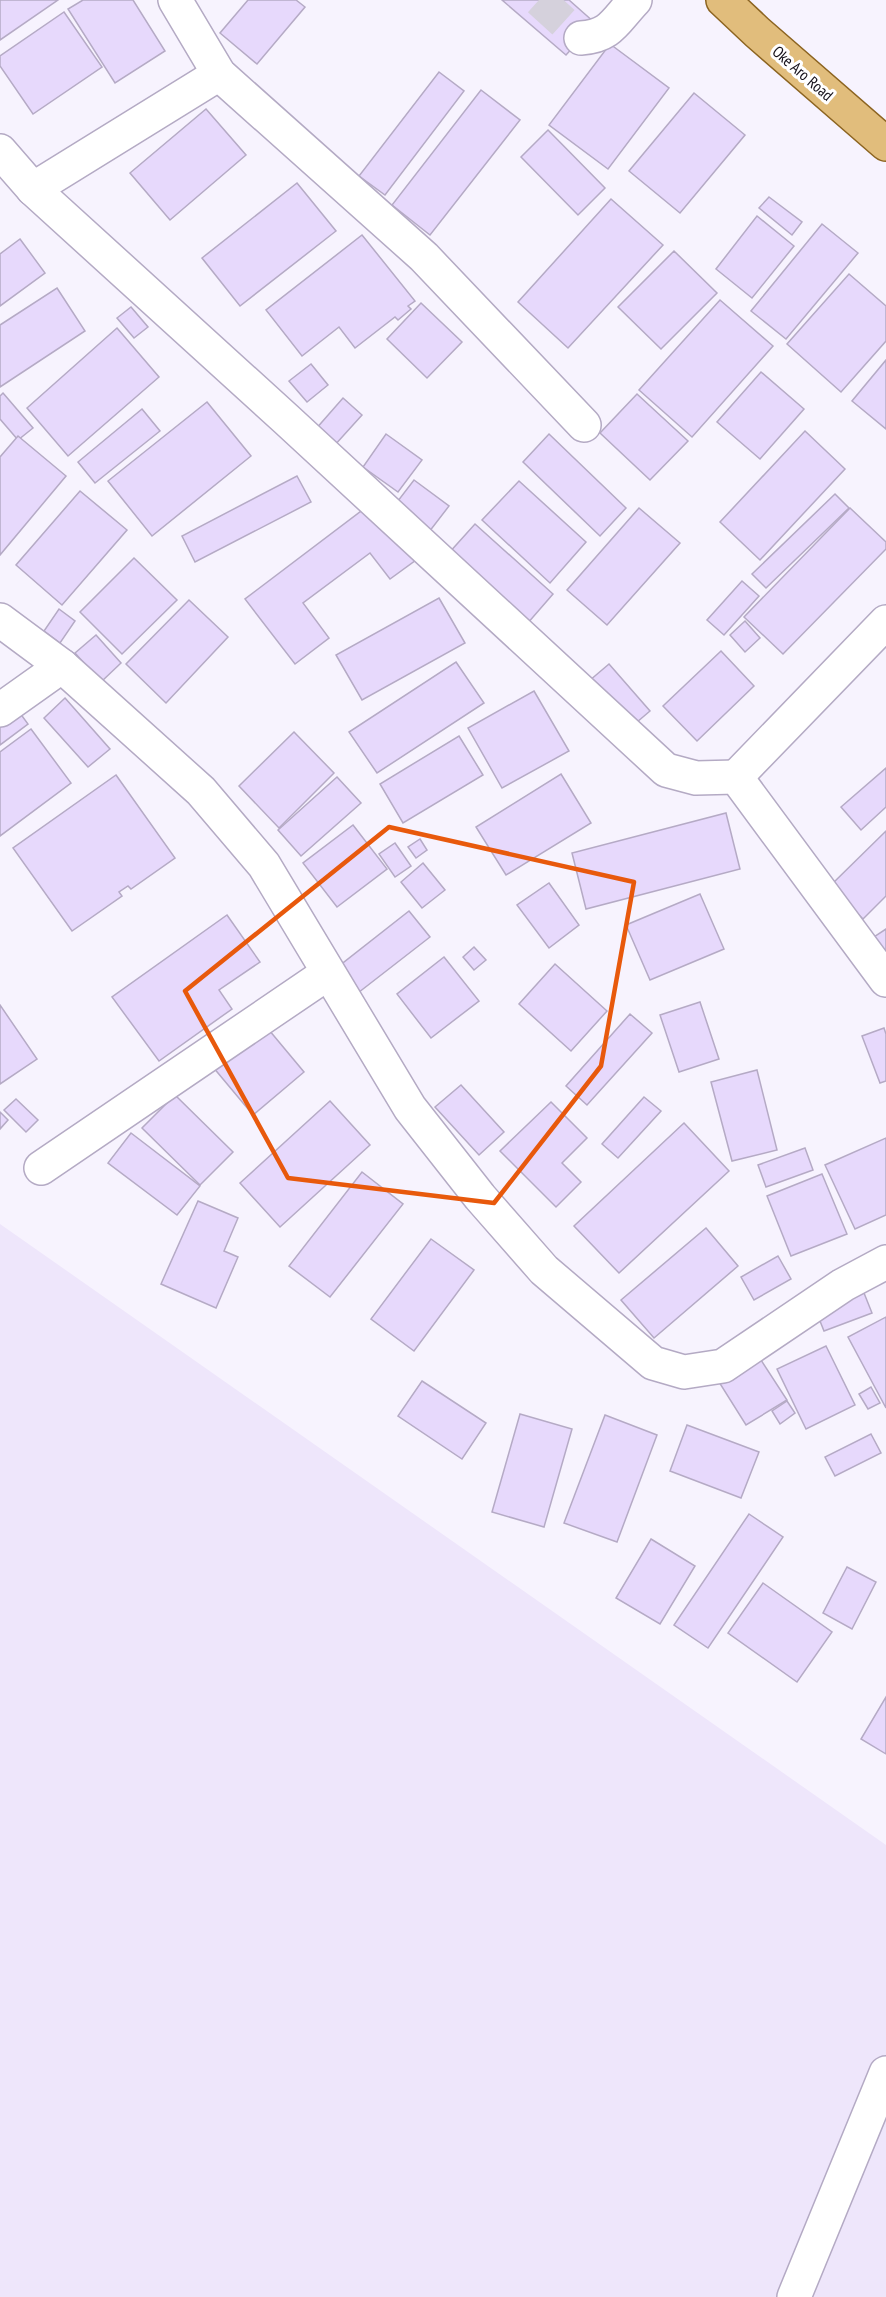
<svg xmlns="http://www.w3.org/2000/svg" width="886" height="2297" font-family="'PT Sans Narrow',sans-serif">
<style>
.built{fill:#eee6fb}
.building{fill:#e7d9fc;stroke:#b5aac5;stroke-width:1.5}
.lines{fill:none;stroke-linecap:round;stroke-linejoin:round}
.minor-tunnel{stroke:#d5d1dc;stroke-width:33;stroke-dasharray:33 16;stroke-linecap:butt}
.minor-casing{stroke:#b4aac4;stroke-width:36}
.major-casing{stroke:#8c6421;stroke-width:36}
.minor{stroke:#fff;stroke-width:33}
.major{stroke:#e1bd7c;stroke-width:33}
.marked{fill:none;stroke:#e8590c;stroke-width:4.5;stroke-linejoin:round}
.labels{text-anchor:middle;stroke-width:6;stroke-linejoin:round;paint-order:stroke}
.street-label{font-size:16px;fill:#141019;stroke:#fff}
</style>
<rect width="100%" height="100%" fill="#f7f3fe"/>
<!-- built -->
<polygon class="built" points="0,1224 886,1845 886,2297 0,2297"/>
<!-- building -->
<g class="building">
<polygon points="0,0 58,0 0,40"/>
<polygon points="83,0 133,0 165,51 115,83 68,9"/>
<polygon points="248,0 296,0 305,7 257,64 220,33"/>
<polygon points="502,0 569,0 595,23 566,55"/>
<polygon points="64,12 102,67 33,114 0,66 0,56"/>
<polygon points="610,44 669,88 608,169 549,125"/>
<polygon points="439,72 464,91 385,195 359,176"/>
<polygon points="481,90 520,120 430,235 392,205"/>
<polygon points="694,93 745,135 680,213 629,171"/>
<polygon points="206,109 246,155 170,220 130,173"/>
<polygon points="548,130 605,188 578,215 521,157"/>
<polygon points="297,183 336,231 240,306 202,258"/>
<polygon points="769,197 802,222 792,235 759,208"/>
<polygon points="611,199 663,245 568,348 518,302"/>
<polygon points="757,216 794,246 752,298 716,269"/>
<polygon points="822,224 858,253 786,339 751,311"/>
<polygon points="362,235 415,301 408,306 411,309 398,320 395,317 355,348 339,327 302,356 266,310"/>
<polygon points="20,239 45,273 0,306 0,254"/>
<polygon points="674,251 717,293 661,349 618,307"/>
<polygon points="849,274 886,306 886,341 841,392 787,344"/>
<polygon points="57,288 85,331 0,387 0,325"/>
<polygon points="720,300 773,346 692,437 639,390"/>
<polygon points="421,303 462,342 427,378 387,339"/>
<polygon points="131,307 148,327 134,338 117,318"/>
<polygon points="117,328 159,377 68,456 27,408"/>
<polygon points="886,360 886,429 852,401"/>
<polygon points="311,364 328,385 307,402 289,381"/>
<polygon points="761,372 804,409 760,459 717,422"/>
<polygon points="3,393 33,428 18,440 0,419 0,396"/>
<polygon points="637,394 688,441 650,480 600,433"/>
<polygon points="343,398 362,415 334,446 315,430"/>
<polygon points="207,402 251,456 152,536 108,481"/>
<polygon points="142,409 160,431 95,483 78,462"/>
<polygon points="805,431 845,469 760,560 720,522"/>
<polygon points="386,434 422,460 398,492 363,467"/>
<polygon points="549,434 626,508 600,536 523,462"/>
<polygon points="18,436 66,476 0,555 0,457"/>
<polygon points="297,476 311,502 195,562 182,536"/>
<polygon points="414,480 449,506 429,532 394,506"/>
<polygon points="519,481 586,542 550,583 482,520"/>
<polygon points="80,491 127,530 62,605 16,565"/>
<polygon points="835,494 849,508 766,588 752,574"/>
<polygon points="373,502 416,560 390,579 370,553 303,603 329,638 295,664 245,599"/>
<polygon points="639,508 680,543 607,625 567,590"/>
<polygon points="850,508 886,542 886,549 783,654 744,617"/>
<polygon points="475,524 553,594 527,624 448,554"/>
<polygon points="134,558 177,600 122,654 80,612"/>
<polygon points="742,581 759,596 724,635 707,620"/>
<polygon points="439,598 465,643 362,700 336,655"/>
<polygon points="189,600 228,637 166,703 126,664"/>
<polygon points="59,609 75,621 60,643 44,631"/>
<polygon points="745,621 760,638 745,652 730,635"/>
<polygon points="96,635 121,663 101,682 75,653"/>
<polygon points="721,651 754,686 697,741 663,706"/>
<polygon points="456,662 484,703 377,773 349,732"/>
<polygon points="609,664 650,711 630,728 589,681"/>
<polygon points="534,691 569,751 502,788 468,728"/>
<polygon points="65,698 110,749 88,767 44,718"/>
<polygon points="14,705 28,724 0,745 0,716"/>
<polygon points="31,729 71,783 0,836 0,752"/>
<polygon points="294,732 334,773 279,828 239,786"/>
<polygon points="459,736 483,775 403,823 380,784"/>
<polygon points="886,768 886,807 861,830 841,807"/>
<polygon points="561,774 591,823 506,875 476,827"/>
<polygon points="116,775 175,858 131,889 128,886 119,892 122,896 72,931 13,848"/>
<polygon points="337,777 361,803 301,856 278,830"/>
<polygon points="726,813 740,869 586,909 572,853"/>
<polygon points="353,825 387,869 337,907 303,863"/>
<polygon points="886,831 886,896 863,919 830,886"/>
<polygon points="420,839 427,850 416,858 408,847"/>
<polygon points="395,843 411,866 395,877 379,854"/>
<polygon points="423,863 445,890 422,908 401,882"/>
<polygon points="549,883 579,925 549,948 517,905"/>
<polygon points="700,894 724,949 650,980 626,925"/>
<polygon points="409,911 430,937 354,996 334,970"/>
<polygon points="227,915 260,962 219,990 232,1009 159,1061 112,997"/>
<polygon points="886,929 886,953 874,937"/>
<polygon points="474,947 486,960 474,970 463,957"/>
<polygon points="444,957 479,1001 431,1038 397,994"/>
<polygon points="555,964 607,1011 571,1051 519,1004"/>
<polygon points="700,1002 719,1059 679,1072 660,1015"/>
<polygon points="0,1005 37,1059 0,1084"/>
<polygon points="630,1014 652,1033 587,1105 566,1086"/>
<polygon points="264,1024 304,1072 253,1115 213,1067"/>
<polygon points="884,1028 886,1034 886,1081 880,1083 862,1036"/>
<polygon points="757,1070 777,1150 732,1161 711,1082"/>
<polygon points="461,1085 504,1132 479,1155 435,1107"/>
<polygon points="175,1095 233,1152 200,1185 142,1128"/>
<polygon points="644,1097 661,1111 618,1158 602,1144"/>
<polygon points="16,1099 38,1120 26,1132 4,1110"/>
<polygon points="330,1101 370,1145 280,1227 240,1183"/>
<polygon points="551,1102 587,1138 562,1163 581,1182 556,1207 500,1151"/>
<polygon points="0,1112 8,1120 0,1129"/>
<polygon points="684,1123 729,1171 619,1273 574,1226"/>
<polygon points="131,1133 200,1186 177,1215 108,1163"/>
<polygon points="886,1138 886,1215 855,1229 825,1165"/>
<polygon points="805,1148 813,1170 766,1187 758,1165"/>
<polygon points="362,1172 403,1204 330,1297 289,1266"/>
<polygon points="822,1174 847,1234 791,1256 767,1196"/>
<polygon points="198,1201 238,1218 224,1251 238,1257 216,1308 161,1284"/>
<polygon points="706,1228 738,1266 654,1338 621,1300"/>
<polygon points="431,1239 474,1270 414,1351 371,1319"/>
<polygon points="778,1256 791,1279 754,1300 741,1277"/>
<polygon points="864,1293 872,1313 824,1331 816,1311"/>
<polygon points="886,1317 886,1408 848,1337"/>
<polygon points="826,1346 855,1405 806,1429 777,1369"/>
<polygon points="759,1357 787,1400 746,1425 719,1382"/>
<polygon points="422,1381 486,1423 462,1459 398,1416"/>
<polygon points="871,1387 880,1403 868,1409 859,1394"/>
<polygon points="787,1401 795,1413 780,1424 772,1411"/>
<polygon points="520,1414 572,1429 544,1527 492,1512"/>
<polygon points="605,1415 657,1435 617,1542 564,1523"/>
<polygon points="687,1425 759,1452 741,1498 670,1471"/>
<polygon points="871,1434 881,1453 835,1476 825,1457"/>
<polygon points="749,1514 783,1537 708,1648 674,1625"/>
<polygon points="651,1539 695,1566 660,1624 616,1598"/>
<polygon points="847,1567 876,1582 852,1629 823,1613"/>
<polygon points="763,1583 832,1632 797,1682 728,1633"/>
<polygon points="886,1697 886,1754 861,1739"/>
</g>
<g class="lines">
<!-- minor-tunnel -->
<polyline class="minor-tunnel" points="539,0 581,38"/>
<!-- minor casing -->
<g class="minor-casing">
<g id="minor">
<polyline points="175,0 219,74 424,257 584,425"/>
<path d="M581,38C611,36 615,21 635,0"/>
<polyline points="0,151 33,189 286,419 666,770 696,778 736,777 886,980"/>
<polyline points="33,189 219,74"/>
<polyline points="0,620 62,666 201,791 264,865 410,1108 480,1197 544,1270 653,1363 684,1372 723,1366 843,1285 886,1262"/>
<polyline points="0,710 62,666"/>
<polyline points="736,777 886,622"/>
<polyline points="41,1168 328,973"/>
<polyline points="794,2297 886,2073"/>
</g>
</g>
<!-- major casing -->
<g class="major-casing">
<polyline id="major" points="723,0 757,32 886,144"/>
</g>
<!-- minor -->
<use href="#minor" class="minor"/>
<!-- major -->
<use href="#major" class="major"/>
</g>
<!-- marked area -->
<path class="marked" d="M389,827L634,882L601,1066L494,1203L288,1178L185,991Z"/>
<g class="labels">
<!-- street labels -->
<g class="street-label">
<text transform="translate(803 73) rotate(41)" y="6">Oke Aro Road</text>
</g>
</g>
</svg>
